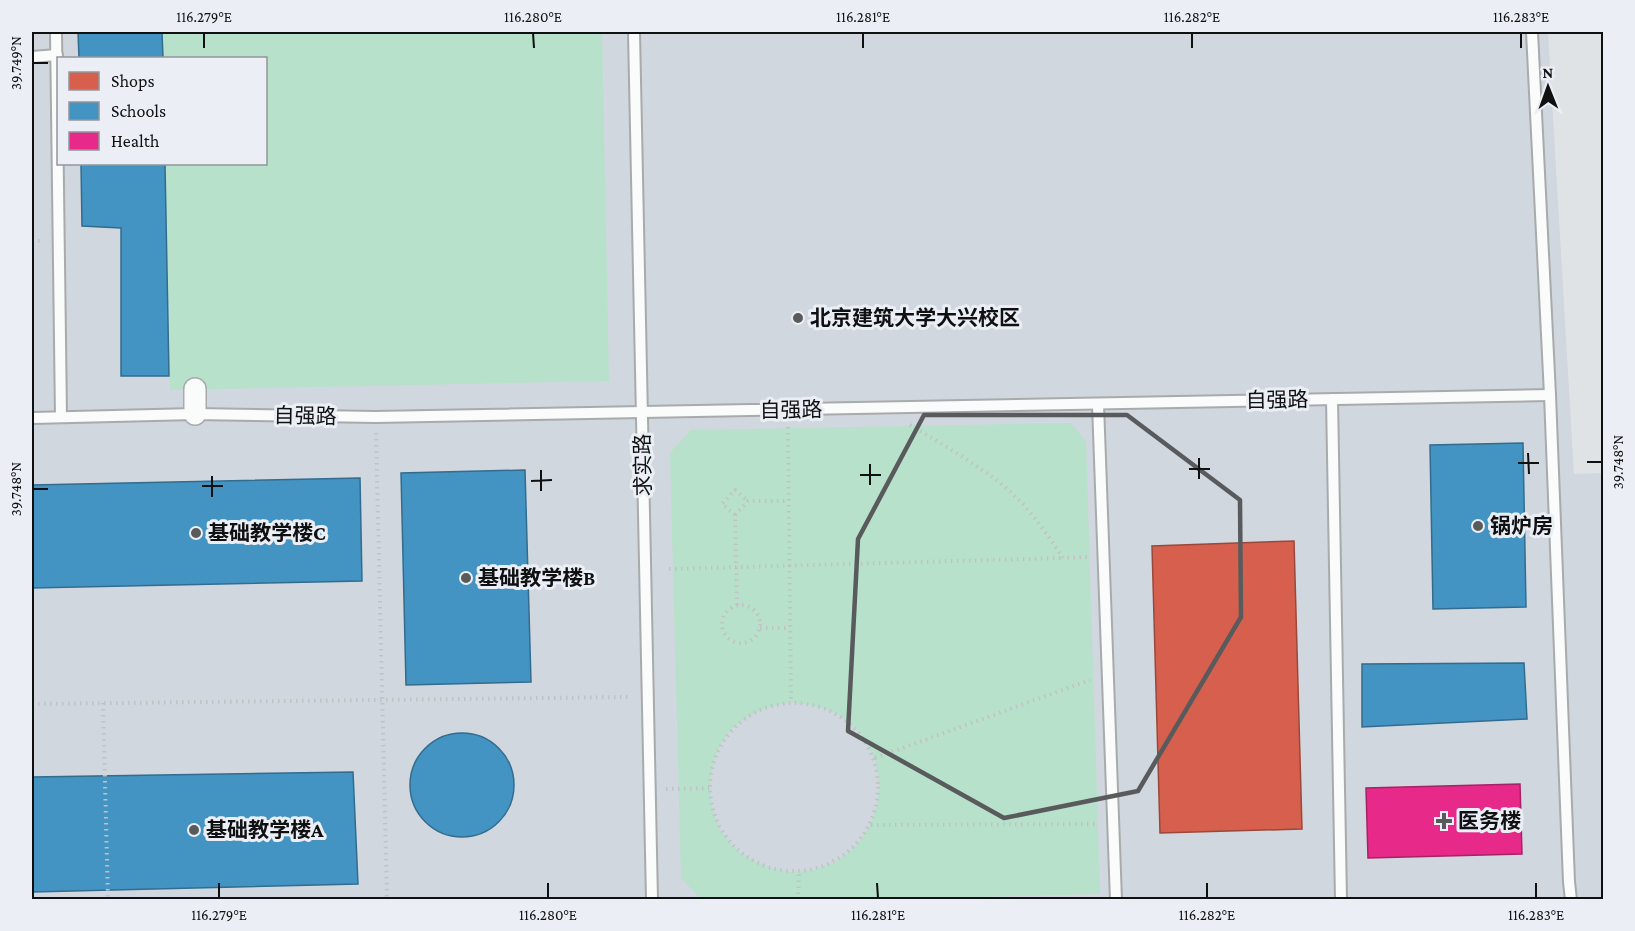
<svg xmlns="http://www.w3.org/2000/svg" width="1635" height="931" font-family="'Crimson Pro','Noto Sans SC',serif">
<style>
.built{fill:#d0d7de;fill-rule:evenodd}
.green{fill:#b7e1cb;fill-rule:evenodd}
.shops{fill:#d6604d;stroke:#9a483b;stroke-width:1.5}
.schools{fill:#4393c3;stroke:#336c8e;stroke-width:1.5}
.health{fill:#e7298a;stroke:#a62266;stroke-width:1.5}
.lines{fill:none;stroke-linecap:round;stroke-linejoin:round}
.lane-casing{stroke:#a8aaac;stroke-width:14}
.street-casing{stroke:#a8aaac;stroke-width:24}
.path{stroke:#c1c2c3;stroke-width:4;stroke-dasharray:1.5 4.5;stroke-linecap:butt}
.lane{stroke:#fafbfb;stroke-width:10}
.street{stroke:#fafbfb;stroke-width:21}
.marked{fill:none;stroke:#585a5c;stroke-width:4.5;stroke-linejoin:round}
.ticks{fill:none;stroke:#0f1012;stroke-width:2}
.poi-dot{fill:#585a5c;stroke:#ebeff5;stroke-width:2}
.labels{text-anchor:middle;stroke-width:6;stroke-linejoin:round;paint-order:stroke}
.poi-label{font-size:21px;font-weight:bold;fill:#0f1012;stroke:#ebeff5;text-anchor:start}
.street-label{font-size:21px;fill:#0f1012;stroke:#ebeff5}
.neatline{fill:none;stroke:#0f1012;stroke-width:2}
.ticks-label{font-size:15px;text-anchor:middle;fill:#0f1012}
</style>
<rect width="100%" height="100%" fill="#e0e3e6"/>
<!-- built -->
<path class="built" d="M32,32H1548L1574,474L1603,473V899H32ZM58,58H266V164H58Z"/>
<!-- green -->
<g class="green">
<polygon points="162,32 602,32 609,381 170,390 165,164 266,164 266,58 163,58"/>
<path d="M1071,423L1086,441L1100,894L887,899H701L681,878L670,453L691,430ZM791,702C809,705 828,707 843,718C913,768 873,880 786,871C764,868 743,858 728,840C699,805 706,744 744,719C759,709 774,706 791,702Z"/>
</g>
<!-- shops -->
<polygon class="shops" points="1294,541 1302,829 1160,833 1152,546"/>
<!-- schools -->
<g class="schools">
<polygon points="78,32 162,32 163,58 79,58"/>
<polygon points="81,164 165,164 169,376 121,376 121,228 82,226"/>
<polygon points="1523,443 1526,607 1433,609 1430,445"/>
<polygon points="525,470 531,682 406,685 401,473"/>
<polygon points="360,478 362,581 32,588 32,485"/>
<polygon points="1524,663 1527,719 1362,727 1362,664"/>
<circle cx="462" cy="785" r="52"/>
<polygon points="353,772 358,884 32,892 32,777"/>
</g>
<!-- health -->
<polygon class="health" points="1520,784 1522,854 1368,858 1366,788"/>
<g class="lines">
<!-- lane casing -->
<g class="lane-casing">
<g id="lane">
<polyline points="56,32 61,417"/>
<polyline points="634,32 652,900"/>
<polyline points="1532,32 1550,395 1569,882 1571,900"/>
<polyline points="32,57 57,55"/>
<polyline points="1332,399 1341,900"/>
<polyline points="1098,404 1116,900"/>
<polyline points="32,418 195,414 376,417 1550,395"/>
</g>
</g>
<!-- street casing -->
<g class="street-casing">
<polyline id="street" points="195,414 195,389"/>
</g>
<!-- path -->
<g class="path">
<polyline points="32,241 41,241"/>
<path d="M910,425C940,443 972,461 1000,483C1026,503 1045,531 1063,558L1087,557"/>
<polyline points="788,427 791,702"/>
<polyline points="376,433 387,900"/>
<polyline points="735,515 748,501 788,501"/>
<polyline points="669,569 1063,558"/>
<circle cx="741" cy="624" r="19"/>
<polyline points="737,605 735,515 722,504 735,490 748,501"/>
<polyline points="760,628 790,628"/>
<circle cx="794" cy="787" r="84"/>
<polyline points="103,703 108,900"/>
<polyline points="32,704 631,697"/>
<polyline points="875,758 1090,680"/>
<polyline points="666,789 709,788"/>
<polyline points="871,825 1098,824"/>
<polyline points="798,900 799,872"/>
</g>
<!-- lane -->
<use href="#lane" class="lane"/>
<!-- street -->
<use href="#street" class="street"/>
</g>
<!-- marked area -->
<path class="marked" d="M924,415H1127L1240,500L1241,617L1138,791L1004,818L848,731L858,539Z"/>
<!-- ticks -->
<path class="ticks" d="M204,33V48M533,33L534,48M863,33V48M1192,33V48M1521,33V48M33,63H48M1528,453L1529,474M1199,458V479M1587,462H1602M1518,463H1539M870,464V485M1189,469H1210M541,470V491M860,475H881M212,476V497M531,481L552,480M202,486H223M33,489H48M219,883V898M548,883V898M877,883L878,898M1207,883V898M1536,883V898"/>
<!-- markers -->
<g class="poi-dot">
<circle cx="798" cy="318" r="6"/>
<circle cx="1478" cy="526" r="6"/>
<circle cx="196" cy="533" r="6"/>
<circle cx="466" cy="578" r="6"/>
<path d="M1441 812h6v6h6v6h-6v6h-6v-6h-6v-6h6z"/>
<circle cx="194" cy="830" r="6"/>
</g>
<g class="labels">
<!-- poi labels -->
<g class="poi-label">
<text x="810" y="325">北京建筑大学大兴校区</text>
<text x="1490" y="533">锅炉房</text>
<text x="208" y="540">基础教学楼C</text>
<text x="478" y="585">基础教学楼B</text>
<text x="1458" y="828">医务楼</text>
<text x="206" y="837">基础教学楼A</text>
</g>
<!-- street labels -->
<g class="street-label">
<text transform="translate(1277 400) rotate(-1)" y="7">自强路</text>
<text transform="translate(791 410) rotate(-1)" y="7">自强路</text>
<text transform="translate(305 416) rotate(1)" y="7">自强路</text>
<text transform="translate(643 465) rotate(-91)" y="7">求实路</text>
</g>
</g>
<!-- border -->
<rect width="1635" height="931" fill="none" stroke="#ebeff5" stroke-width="66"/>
<!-- legend -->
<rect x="57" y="57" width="210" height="108" fill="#ebeff5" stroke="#93969a" stroke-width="1.5"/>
<rect x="69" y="72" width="30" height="18" fill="#d6604d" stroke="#93969a" stroke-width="1.5"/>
<text x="111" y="87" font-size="18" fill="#0f1012">Shops</text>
<rect x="69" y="102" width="30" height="18" fill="#4393c3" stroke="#93969a" stroke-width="1.5"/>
<text x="111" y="117" font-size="18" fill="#0f1012">Schools</text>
<rect x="69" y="132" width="30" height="18" fill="#e7298a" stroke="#93969a" stroke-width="1.5"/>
<text x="111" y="147" font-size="18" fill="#0f1012">Health</text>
<!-- north arrow -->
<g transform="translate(1548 87) rotate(359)" stroke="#ebeff5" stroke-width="4.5" paint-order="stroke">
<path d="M0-4.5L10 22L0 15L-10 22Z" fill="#0f1012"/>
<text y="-9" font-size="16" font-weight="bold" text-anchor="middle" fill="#0f1012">N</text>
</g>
<rect x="33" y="33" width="1569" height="865" class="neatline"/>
<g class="ticks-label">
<text x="204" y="22">116.279°E</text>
<text x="533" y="22">116.280°E</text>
<text x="863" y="22">116.281°E</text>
<text x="1192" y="22">116.282°E</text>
<text x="1521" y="22">116.283°E</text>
<text transform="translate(16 63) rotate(-90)" y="5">39.749°N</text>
<text transform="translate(1618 462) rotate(-90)" y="5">39.748°N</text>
<text transform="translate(16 489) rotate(-90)" y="5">39.748°N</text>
<text x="219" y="920">116.279°E</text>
<text x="548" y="920">116.280°E</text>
<text x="878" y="920">116.281°E</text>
<text x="1207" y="920">116.282°E</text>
<text x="1536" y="920">116.283°E</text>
</g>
</svg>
